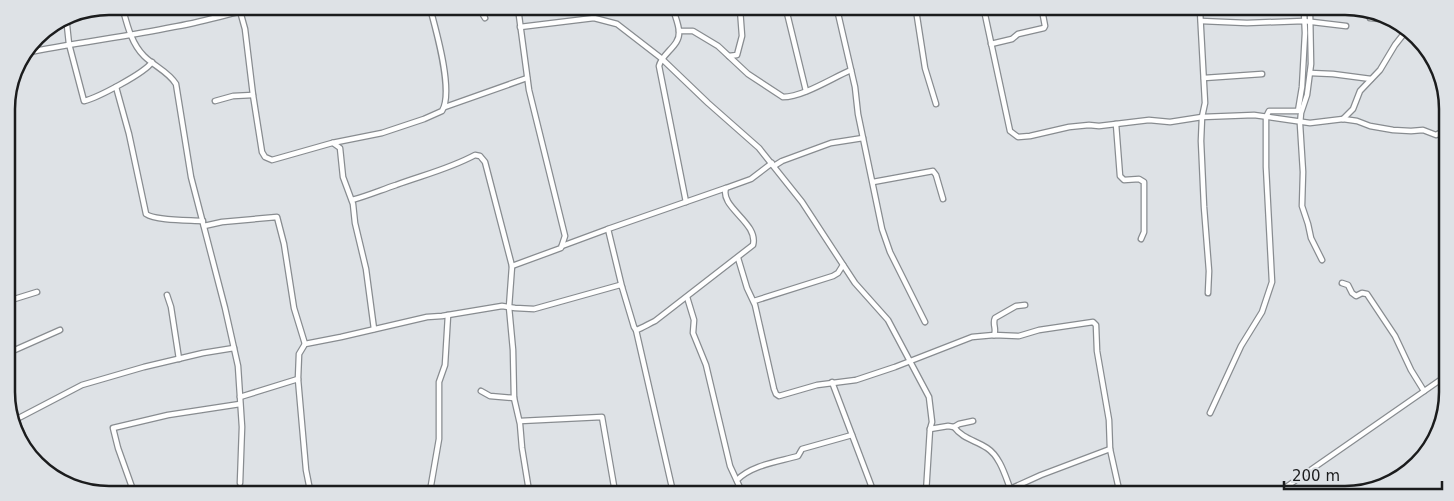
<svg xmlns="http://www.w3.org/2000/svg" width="1454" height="501" font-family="'DejaVu Sans',sans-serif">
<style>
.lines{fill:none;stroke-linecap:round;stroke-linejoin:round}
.street-casing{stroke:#888c90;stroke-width:7}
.street{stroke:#fff;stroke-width:4.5}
.rim{fill:none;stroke:#1b1c1d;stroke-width:2.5}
</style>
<rect width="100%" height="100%" fill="#dee2e6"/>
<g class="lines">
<!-- street casing -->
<g class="street-casing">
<g id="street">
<path d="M122,6C127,24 131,43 144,56C154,66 169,72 176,84L191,177L225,308L238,366L242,427L240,483"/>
<polyline points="479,8 485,18"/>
<path d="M673,9C675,16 679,25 679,32C680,46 662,53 659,66L686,202"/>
<polyline points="786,9 806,91"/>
<polyline points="837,9 855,87 858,114 882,229 890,252 925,322"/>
<polyline points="916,10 925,68 936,104"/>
<polyline points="984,10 1010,131 1018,137 1030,136 1069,127 1089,125 1099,126 1149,120 1170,122 1202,117 1254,115 1310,123 1343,119 1357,121 1370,126 1393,130 1411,131 1423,130 1436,135 1446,130"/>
<path d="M240,11L245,29L253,95L262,152L265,157L272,160L332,143L382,133L424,119L442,111C454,92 436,30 430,8"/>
<polyline points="837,11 847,9"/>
<polyline points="1200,11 1205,103 1202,117 1201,141 1204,207 1209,271 1208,293"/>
<polyline points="1310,11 1311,64 1307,95 1301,113 1300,124 1303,172 1302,206 1308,224 1311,238 1322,260"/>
<path d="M66,16L69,44L84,101C97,98 145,73 152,62"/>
<polyline points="1370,18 1391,20"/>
<polyline points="1201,21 1247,23 1304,21 1346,26"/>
<path d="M520,27L594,18L617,24L661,58L708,103L759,148L802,202L855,283L888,320L929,397L932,422L930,429L948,426L954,427C963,439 975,440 987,448C1001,457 1006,479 1012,493"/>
<path d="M679,31H693L718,46L748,74L783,97C803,97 832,78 851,70"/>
<polyline points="991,44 1012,39 1018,34 1044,28 1045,26 1042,10"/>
<path d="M25,53C74,43 124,37 173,27C204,22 233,12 263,7"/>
<polyline points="729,56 737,55 742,36 740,9"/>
<polyline points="1310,73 1333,74 1371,79"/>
<polyline points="1204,78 1262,74"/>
<path d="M116,87L129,134L146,214C156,221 189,220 203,221"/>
<polyline points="215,101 233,96 253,95"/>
<polyline points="445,107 527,78"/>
<polyline points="1343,119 1353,109 1360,91 1380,70 1395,45 1406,31"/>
<polyline points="1116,124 1120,176 1124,180 1139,179 1144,182 1144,232 1141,239"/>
<polyline points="333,143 340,148 343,177 353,204 355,223 366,269 374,329"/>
<polyline points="774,166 782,161 831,143 863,138"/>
<polyline points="873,182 933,171 936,175 943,199"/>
<path d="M352,200C367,196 381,190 396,185C423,175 449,169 475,155L480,156L485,162L512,266L509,307L513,350L514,398L520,424L522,448L529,491"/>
<polyline points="204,226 222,222 277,217 284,244 294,308 305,344"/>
<polyline points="562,246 608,229"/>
<polyline points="738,258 747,288 755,305 774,389 776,394 779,396 817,385 856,380 895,367 972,337 994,335 1019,336 1039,330 1093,322 1096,325 1097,351 1109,420 1110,449 1120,494"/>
<polyline points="512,266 561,248 565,236 529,90 518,8"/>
<polyline points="1342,283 1348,285 1352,293 1356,296 1362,293 1367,294 1395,336 1411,370 1424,391"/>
<polyline points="622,287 608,229 726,188"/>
<polyline points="8,290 12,299"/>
<polyline points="167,295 171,307 179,359"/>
<polyline points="687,297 694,320 693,333 706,365 730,466 742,492"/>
<polyline points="8,301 37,292"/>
<polyline points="754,301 833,276 838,273 843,265"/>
<polyline points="636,330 673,492"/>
<path d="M994,335C997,329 992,324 995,318L1016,306L1025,305"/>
<polyline points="8,353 60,330"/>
<polyline points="832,382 874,493"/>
<polyline points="481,391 490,396 514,398"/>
<polyline points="240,397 298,379"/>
<polyline points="1210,413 1241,346 1262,312 1272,282 1266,167 1266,117 1269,111 1298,111 1302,87 1305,33 1304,11"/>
<polyline points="16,420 34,461"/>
<polyline points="13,421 82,385 144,367 203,353 234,348"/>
<polyline points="520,421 602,417 615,492"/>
<polyline points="954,427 959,424 973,421"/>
<path d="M737,480C752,465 777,462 798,456L802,449L852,435"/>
<polyline points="1010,489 1041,475 1110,449"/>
<polyline points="133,490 118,448 113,428 168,415 240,404"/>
<path d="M310,490L306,470L298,379L299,354L305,344L341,337L427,317L442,316L502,306L515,308L534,309L620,285L622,287L634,327L636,330C643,328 648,324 655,321L753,245C759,223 719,207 726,188L751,179L772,163"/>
<polyline points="430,491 439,439 439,382 445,365 448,315"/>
<polyline points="913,493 925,488"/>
<polyline points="926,493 930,429"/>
<polyline points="1276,494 1443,378"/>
</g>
</g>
<!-- street -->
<use href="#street" class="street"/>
</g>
<!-- crop -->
<path d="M0 0H1454V501H0ZM109 15H1345A94 94 0 0 1 1439 109V392A94 94 0 0 1 1345 486H109A94 94 0 0 1 15 392V109A94 94 0 0 1 109 15Z" fill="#dee2e6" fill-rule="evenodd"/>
<path class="rim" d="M109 15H1345A94 94 0 0 1 1439 109V392A94 94 0 0 1 1345 486H109A94 94 0 0 1 15 392V109A94 94 0 0 1 109 15Z"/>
<!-- scale -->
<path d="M1284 481v8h158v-8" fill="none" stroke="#1b1c1d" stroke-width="2.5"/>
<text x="1292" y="481" font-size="15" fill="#1b1c1d" stroke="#dee2e6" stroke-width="4" paint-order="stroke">200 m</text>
</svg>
